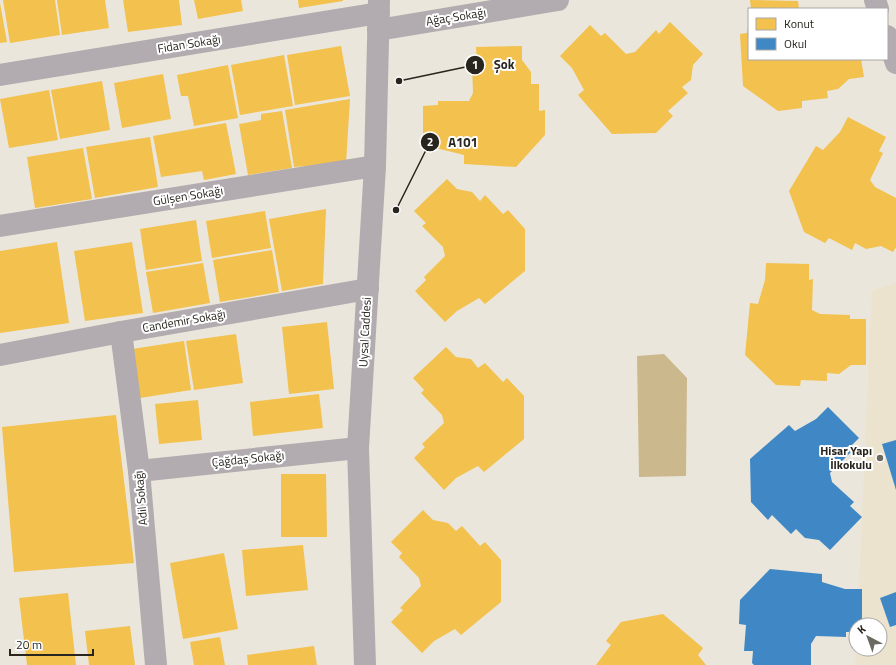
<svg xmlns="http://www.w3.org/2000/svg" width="896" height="665" font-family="'Titillium Web',sans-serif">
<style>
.built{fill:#ece3cf}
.water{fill:#ccb88d}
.homes{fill:#f2c14e}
.schools{fill:#3f88c5}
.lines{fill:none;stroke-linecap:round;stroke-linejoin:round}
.minor{stroke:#b2acb0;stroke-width:22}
.tertiary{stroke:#b2acb0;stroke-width:22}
.poi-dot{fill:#6c6960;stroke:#fff;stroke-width:1.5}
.labels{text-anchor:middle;stroke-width:4;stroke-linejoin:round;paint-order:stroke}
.street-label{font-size:12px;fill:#28251e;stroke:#fff}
.poi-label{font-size:12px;font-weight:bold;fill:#28251e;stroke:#fff;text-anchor:end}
.leader{fill:none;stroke:#28251e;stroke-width:1.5}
.callout-dot{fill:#28251e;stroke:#fff;stroke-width:1.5}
.mark-label{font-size:12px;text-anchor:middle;font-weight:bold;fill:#fff}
.callout-label{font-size:13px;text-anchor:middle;font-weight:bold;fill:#28251e;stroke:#fff;stroke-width:4;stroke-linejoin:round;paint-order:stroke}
</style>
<rect width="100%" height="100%" fill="#ebe6db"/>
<!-- built -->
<polygon class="built" points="896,283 896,665 855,665 856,644 856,649 880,649 880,625 857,625 872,290"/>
<!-- water -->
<polygon class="water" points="664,354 687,378 686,476 639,477 637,356"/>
<!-- homes -->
<g class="homes">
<polygon points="3,0 55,0 60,35 10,43"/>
<polygon points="57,0 105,0 109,28 62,35"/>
<polygon points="123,0 179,0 182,25 128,32"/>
<polygon points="194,0 241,0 243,11 198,19"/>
<polygon points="298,0 343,0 343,1 299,8"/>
<polygon points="750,0 798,1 799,9 751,9"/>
<polygon points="0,3 7,42 0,43"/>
<polygon points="670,22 703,54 693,65 691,80 682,87 688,93 668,111 673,116 656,133 612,134 578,95 584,90 572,68 560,56 590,25 601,36 605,33 626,54 635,52 656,30 659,34"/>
<polygon points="748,27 749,59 861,59 864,77 849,79 838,89 827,91 828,98 802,101 802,108 778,111 743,86 740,34 747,33"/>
<polygon points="341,46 350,96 295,105 287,55"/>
<polygon points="522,46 522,60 531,72 531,84 539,84 539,111 545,110 545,135 516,167 464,164 464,155 440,149 423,149 423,106 438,105 438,101 469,101 473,93 472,63 477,63 476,47"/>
<polygon points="284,55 293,106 240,115 231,65"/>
<polygon points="228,65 238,118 194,126 188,96 181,96 177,75"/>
<polygon points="163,74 171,119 122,128 114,83"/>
<polygon points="102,81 110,130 60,139 51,90"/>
<polygon points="49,90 58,140 9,148 0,99"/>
<polygon points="350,99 346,163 294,167 285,110"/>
<polygon points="282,111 292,168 248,175 239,124 261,120 261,114"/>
<polygon points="848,117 886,137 879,151 883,153 870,180 875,187 896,198 896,247 893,252 881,246 866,249 855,243 852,250 829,238 825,243 804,232 789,191 816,146 823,150 840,132"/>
<polygon points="226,123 236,174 204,180 202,171 161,177 153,136"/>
<polygon points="150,137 158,187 95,198 86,147"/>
<polygon points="83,148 92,199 35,208 27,157"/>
<polygon points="447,179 457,189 472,192 480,201 485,195 503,214 508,210 525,229 525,271 485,304 479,298 457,311 445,322 415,291 426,280 424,277 445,256 443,247 422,226 426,223 414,211"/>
<polygon points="326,209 323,284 282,291 269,219"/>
<polygon points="265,211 271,248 212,258 206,221"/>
<polygon points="196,220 202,261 146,270 140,229"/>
<polygon points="57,242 69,323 0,333 0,251"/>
<polygon points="132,242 143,313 85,321 74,251"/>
<polygon points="272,250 279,292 220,302 213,260"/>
<polygon points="203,263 210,303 153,313 146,272"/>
<polygon points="766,263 809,264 809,280 813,279 812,310 820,314 850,315 850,319 866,319 866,365 851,365 839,374 827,373 827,381 801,380 800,386 776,385 745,355 750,303 758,304 765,280"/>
<polygon points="327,322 334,389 289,394 282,327"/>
<polygon points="236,334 243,383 194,390 186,341"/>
<polygon points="184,341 191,390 140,398 132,349"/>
<polygon points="446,347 456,357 471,359 478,368 485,363 503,382 507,378 524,396 524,439 484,472 478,466 456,478 444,490 414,458 425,447 422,444 444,423 442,415 421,393 424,390 413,378"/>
<polygon points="319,394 323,428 253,436 250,402"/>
<polygon points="198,400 202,440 159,444 155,404"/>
<polygon points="116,415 134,563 14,572 2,427"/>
<polygon points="281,474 326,474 327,537 281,537"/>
<polygon points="423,510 433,520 448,523 456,531 462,526 480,546 485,542 501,560 501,602 461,635 455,629 434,641 422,653 391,622 403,610 400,608 421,586 419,578 399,557 402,553 391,542"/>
<polygon points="303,545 308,590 246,596 242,550"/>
<polygon points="224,553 238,629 183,639 170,563"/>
<polygon points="68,593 76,665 27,665 19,598"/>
<polygon points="663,614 703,648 698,655 706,665 596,665 611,645 606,641 621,622"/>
<polygon points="130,626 135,665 89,665 85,631"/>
<polygon points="220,637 225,665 194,665 190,642"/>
<polygon points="314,646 317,665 248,665 247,655"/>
</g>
<!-- schools -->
<g class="schools">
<polygon points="828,407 859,438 848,449 851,452 830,473 832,482 854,502 850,506 862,517 830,550 819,540 805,538 796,529 791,534 772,515 768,520 751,502 750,459 789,425 795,431 816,419"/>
<polygon points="896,440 896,490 882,444"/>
<polygon points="770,569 822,574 822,582 845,589 862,589 862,625 856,625 856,632 846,632 846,637 816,636 811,644 811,665 754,665 752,663 753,651 744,651 746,625 739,624 740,600"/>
<polygon points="896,592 896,625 890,627 880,598"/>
</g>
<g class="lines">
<!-- minor -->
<g class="minor">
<polyline points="875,0 878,9"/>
<polyline points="378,30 558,0"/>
<polyline points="887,36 896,63"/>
<polyline points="0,75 379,13"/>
<polyline points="0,226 375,166"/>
<polyline points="121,332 139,471 156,665"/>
<polyline points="0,355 121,332 368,289"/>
<polyline points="139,471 358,448"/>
</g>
<!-- tertiary -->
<polyline class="tertiary" points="365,665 358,448 375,166 379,0"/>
</g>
<!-- markers -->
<circle class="poi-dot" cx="880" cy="458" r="4"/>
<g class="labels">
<!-- street labels -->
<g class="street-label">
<text transform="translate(456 17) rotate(-9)" y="4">Ağaç Sokağı</text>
<text transform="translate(189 44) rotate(-9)" y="4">Fidan Sokağı</text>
<text transform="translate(188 196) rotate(-9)" y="4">Gülşen Sokağı</text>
<text transform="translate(184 321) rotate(-10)" y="4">Candemir Sokağı</text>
<text transform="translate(365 332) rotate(-87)" y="4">Uysal Caddesi</text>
<text transform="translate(248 459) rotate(-6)" y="4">Çağdaş Sokağı</text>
<text transform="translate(141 498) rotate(-95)" y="4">Adil Sokağı</text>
</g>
<!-- poi labels -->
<g class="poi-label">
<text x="872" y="455">Hisar Yapı<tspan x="872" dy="14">İlkokulu</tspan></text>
</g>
</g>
<!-- callouts -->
<path class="leader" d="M399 81L475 65M396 210L430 142"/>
<g class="callout-dot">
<circle cx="399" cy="81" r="4"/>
<circle cx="396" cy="210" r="4"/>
<circle cx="475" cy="65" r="10"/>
<circle cx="430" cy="142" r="10"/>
</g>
<g class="mark-label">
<text x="475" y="69">1</text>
<text x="430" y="146">2</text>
</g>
<g class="callout-label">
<text x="504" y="69">Şok</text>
<text x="463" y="147">A101</text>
</g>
<!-- legend -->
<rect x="748" y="8" width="140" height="52" fill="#ffffff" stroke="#a9a8a5"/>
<rect x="756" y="18" width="20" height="12" fill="#f2c14e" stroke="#a9a8a5"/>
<text x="784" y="28" font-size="12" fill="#28251e">Konut</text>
<rect x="756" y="38" width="20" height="12" fill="#3f88c5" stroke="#a9a8a5"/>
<text x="784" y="48" font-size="12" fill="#28251e">Okul</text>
<!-- north arrow -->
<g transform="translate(868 637) rotate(319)"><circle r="19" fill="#ffffff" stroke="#a9a8a5"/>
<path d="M0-3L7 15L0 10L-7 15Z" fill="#6c6960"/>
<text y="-6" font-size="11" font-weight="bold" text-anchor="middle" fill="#28251e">K</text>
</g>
<!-- scale -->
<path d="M10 649v6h83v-6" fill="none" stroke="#28251e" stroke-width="2"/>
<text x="16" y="649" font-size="12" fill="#28251e" stroke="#ffffff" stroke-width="3" paint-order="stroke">20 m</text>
</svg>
